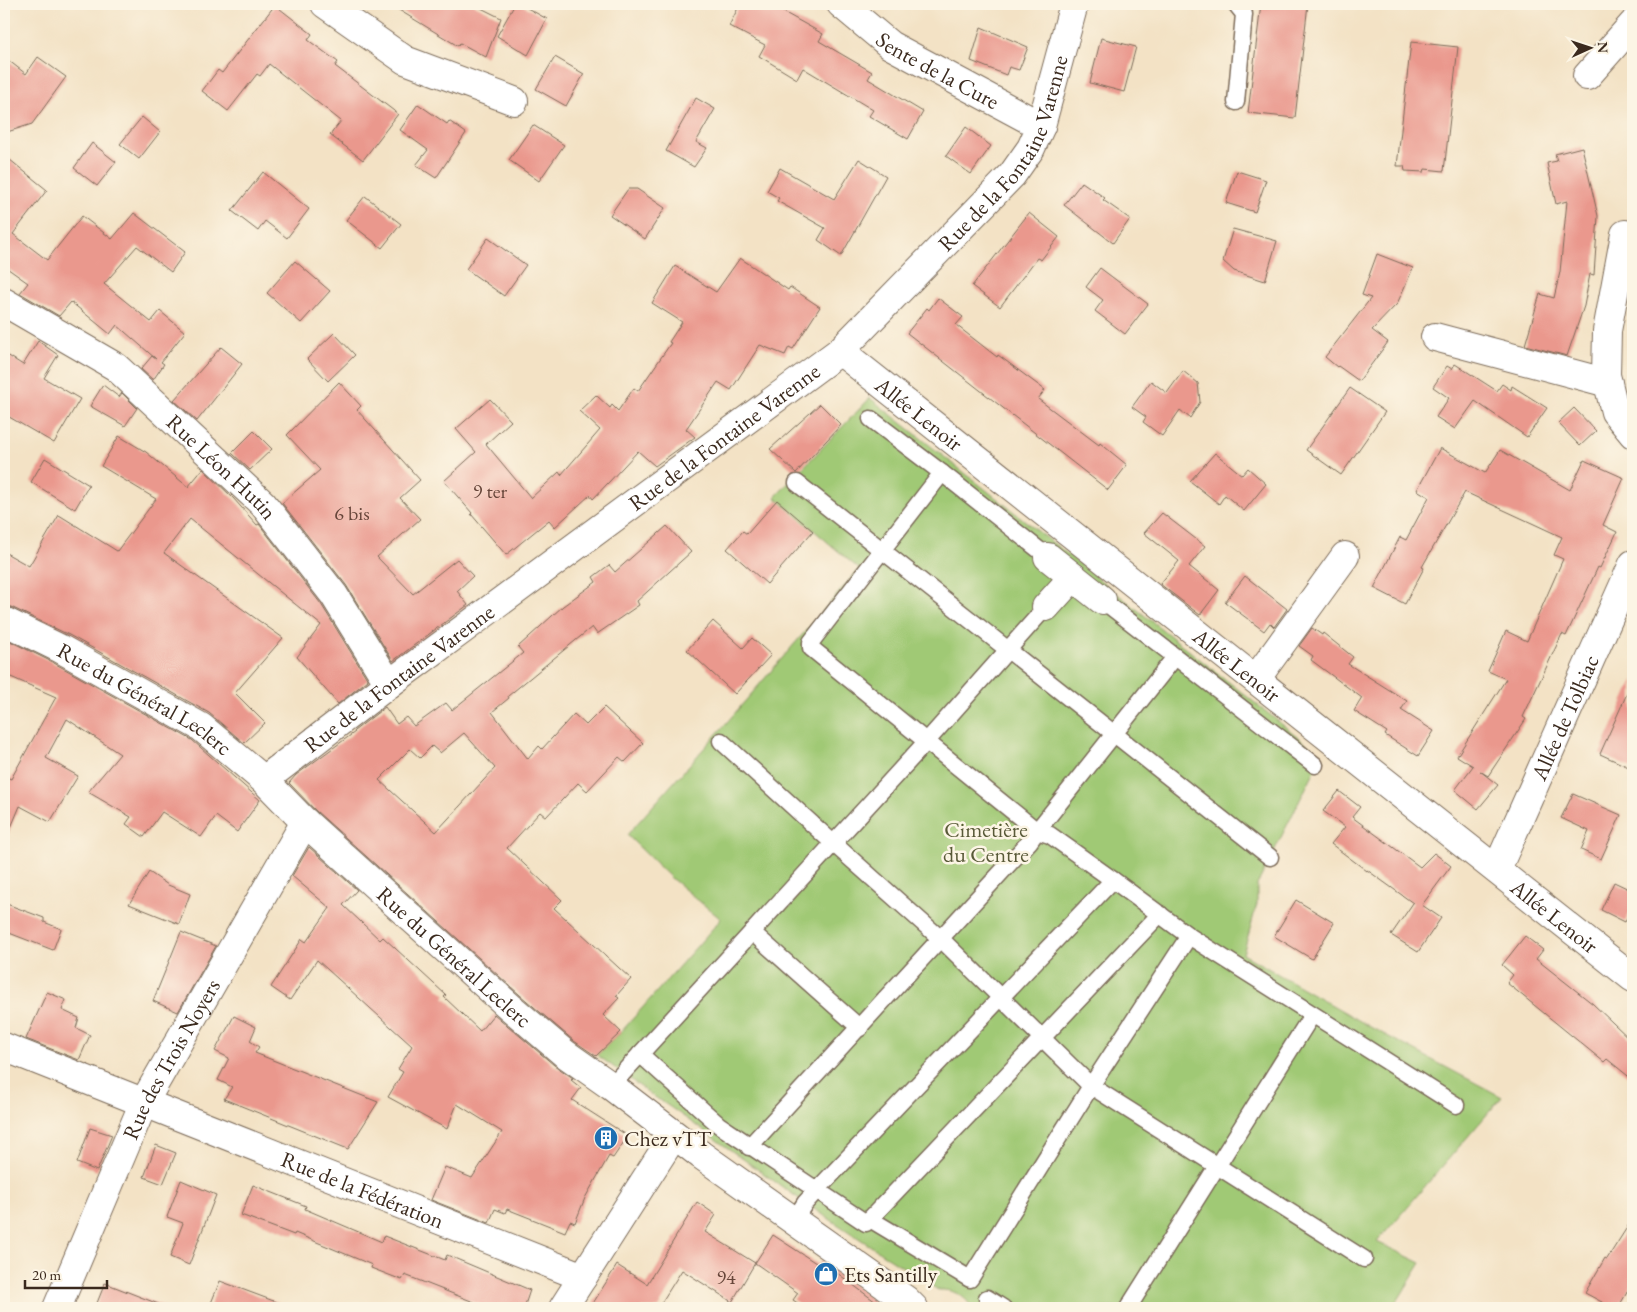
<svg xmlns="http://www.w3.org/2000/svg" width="1637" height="1312" font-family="'EB Garamond',serif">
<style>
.green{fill:#a0c974;stroke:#6e7a49}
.building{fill:#ea988d;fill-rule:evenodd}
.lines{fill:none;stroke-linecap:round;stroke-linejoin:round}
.lane-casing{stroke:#7b6a58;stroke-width:19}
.street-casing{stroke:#7b6a58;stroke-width:30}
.secondary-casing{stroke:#7b6a58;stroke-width:30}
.lane{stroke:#fff;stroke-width:16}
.street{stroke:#fff;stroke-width:28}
.secondary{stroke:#fff;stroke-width:28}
.labels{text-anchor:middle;stroke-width:5;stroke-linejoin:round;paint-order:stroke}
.number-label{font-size:20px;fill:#67463a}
.street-label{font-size:22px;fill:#3b2a1e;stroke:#fcf5e5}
.park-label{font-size:22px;fill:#595a38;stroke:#fcf5e5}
.poi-label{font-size:22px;fill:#3b2a1e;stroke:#fcf5e5;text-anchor:start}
</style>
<rect width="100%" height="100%" fill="#fcf5e5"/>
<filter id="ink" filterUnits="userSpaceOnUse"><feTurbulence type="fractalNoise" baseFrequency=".02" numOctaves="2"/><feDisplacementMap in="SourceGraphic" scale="10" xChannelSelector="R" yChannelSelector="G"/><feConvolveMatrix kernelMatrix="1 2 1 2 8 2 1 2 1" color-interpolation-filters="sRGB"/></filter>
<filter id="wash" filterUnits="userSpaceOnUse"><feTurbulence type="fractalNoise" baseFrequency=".0096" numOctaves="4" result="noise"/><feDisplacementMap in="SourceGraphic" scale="20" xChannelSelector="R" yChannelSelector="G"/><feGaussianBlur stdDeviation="1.12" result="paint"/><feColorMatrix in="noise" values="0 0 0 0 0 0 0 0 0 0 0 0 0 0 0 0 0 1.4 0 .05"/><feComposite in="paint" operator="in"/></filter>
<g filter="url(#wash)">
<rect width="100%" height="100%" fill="#f3e2c5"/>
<!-- green -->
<path class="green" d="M870,398L1322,756L1257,885V904L1243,954L1374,1029L1502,1097L1377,1242L1421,1263L1393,1308H972C965,1295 952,1289 938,1290L805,1203L670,1107C644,1091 622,1072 597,1055L621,1032L721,919L671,878L627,835L722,728L859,569L775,497Z"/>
<g id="blocks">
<!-- building -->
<g class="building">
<polygon points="389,4 473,4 501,18 486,57 460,43 458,46"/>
<polygon points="515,4 520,4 547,19 528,55 497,36"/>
<polygon points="740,4 769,4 823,34 819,41 872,72 868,79 923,112 908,139 869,116 873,110 803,68 797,79 759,56 765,45 729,26"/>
<polygon points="1261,4 1308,4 1295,118 1248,113"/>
<polygon points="275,5 312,34 308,40 338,62 335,66 398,114 363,160 330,135 341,121 269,64 260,76 257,74 228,111 202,91 218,70 222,73"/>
<polygon points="981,27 1028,47 1019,70 1009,67 1006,75 971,61"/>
<polygon points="1101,38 1136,47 1124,92 1090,83"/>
<polygon points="1411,42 1458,47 1444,171 1425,169 1424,172 1405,171 1404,166 1397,166"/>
<polygon points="4,57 26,74 38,57 66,77 32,124 4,133"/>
<polygon points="555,57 584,74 566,106 536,89"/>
<polygon points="696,98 715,109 696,142 707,148 694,167 666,151"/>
<polygon points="418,104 447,124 449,121 466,133 436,178 416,165 428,150 400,130"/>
<polygon points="142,117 160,132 139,159 120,144"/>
<polygon points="533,125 564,145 539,181 509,160"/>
<polygon points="966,127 991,146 971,174 946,156"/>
<polygon points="92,143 116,162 97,186 74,168"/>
<polygon points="1582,147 1598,216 1594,275 1590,274 1584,306 1567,356 1525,345 1540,294 1554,298 1560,272 1567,201 1556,204 1547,163 1557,161 1555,154"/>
<polygon points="4,155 47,190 13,234 47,260 82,216 112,239 134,213 185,252 171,272 137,246 104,284 151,322 160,311 185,332 161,362 164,364 153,380 141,369 152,356 156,359 117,325 110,334 71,302 59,316 20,293 28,283 4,266"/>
<polygon points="859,159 886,176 841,256 818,240 825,228 777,201 779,198 767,191 780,168 834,199"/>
<polygon points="1237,171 1266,180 1255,212 1226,203"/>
<polygon points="263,172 309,209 287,238 265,221 258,231 232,211"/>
<polygon points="1082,182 1105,198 1103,200 1130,219 1113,243 1064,205"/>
<polygon points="628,189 637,189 665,208 645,239 610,215"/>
<polygon points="365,196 401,224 382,248 346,220"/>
<polygon points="1029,213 1059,237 1041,260 1037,258 1000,307 972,286"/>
<polygon points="1233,229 1277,241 1265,281 1234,271 1223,261"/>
<polygon points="488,238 526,265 504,296 466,269"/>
<polygon points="1377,254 1413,268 1397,304 1372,330 1388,342 1359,381 1338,366 1337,367 1325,357 1371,298 1362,295"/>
<polygon points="740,258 788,290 790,287 820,307 793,349 789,347 785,355 760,345 731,390 718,382 686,429 695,437 655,466 638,451 593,499 590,495 555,527 549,520 506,555 471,514 472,513 444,481 476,452 456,429 490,399 511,421 486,444 531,498 559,472 561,475 600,430 579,411 596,395 610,408 612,405 618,411 634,388 638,391 671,343 669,342 682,322 652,303 675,266 716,292"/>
<polygon points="295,261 330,291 301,323 267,293"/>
<polygon points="1100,268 1148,304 1125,334 1095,311 1103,300 1086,287"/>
<polygon points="938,298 963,317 956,325 997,357 998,355 1045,390 1038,399 1099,445 1100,443 1127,465 1108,490 907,333 927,308 929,310"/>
<polygon points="334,333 355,355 328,381 307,359"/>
<polygon points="38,341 58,355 44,378 80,399 54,443 4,414 4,353 23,365"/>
<polygon points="221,347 242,364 197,421 174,400"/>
<polygon points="1455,364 1497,391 1502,384 1511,390 1512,386 1547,408 1527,437 1475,401 1455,429 1436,417 1449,398 1433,387 1447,366 1452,369"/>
<polygon points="1183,371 1198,383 1200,402 1190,418 1180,410 1162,436 1143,422 1146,417 1132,407 1151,381 1167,393"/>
<polygon points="339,382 361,406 357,410 420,480 400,498 420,519 377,557 413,594 457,559 473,576 457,591 468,605 393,661 346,585 282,503 320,470 287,435"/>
<polygon points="103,385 119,397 122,393 137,408 125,426 90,406"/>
<polygon points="1350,388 1385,412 1341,475 1306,450"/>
<polygon points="820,404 841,425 796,473 770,449"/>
<polygon points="1574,408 1596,431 1580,446 1558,423"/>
<polygon points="254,431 272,449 250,470 232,453"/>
<polygon points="119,436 146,452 188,487 203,469 233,498 257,525 259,524 321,604 368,680 338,704 297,657 321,625 190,519 164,553 283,638 235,693 265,723 244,743 209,713 69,635 11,607 4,606 4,552 29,566 59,515 117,551 156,499 101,466"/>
<polygon points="1440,448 1485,473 1500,450 1570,490 1584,460 1624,478 1603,525 1617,532 1600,568 1598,567 1566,636 1562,634 1523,717 1526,719 1488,776 1480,771 1498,785 1478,809 1455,790 1473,766 1457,756 1506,679 1488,671 1506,631 1527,641 1563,559 1554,555 1562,537 1465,492 1422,567 1424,568 1405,604 1374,588 1400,537 1406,540 1429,497 1417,490"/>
<polygon points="1215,453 1242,475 1248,468 1266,484 1244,511 1225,495 1219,504 1190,481"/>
<polygon points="45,458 89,485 75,509 31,482"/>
<polygon points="777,500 813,531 767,584 727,549 743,531 747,534"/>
<polygon points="1162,513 1205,546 1189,566 1219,590 1200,615 1160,584 1179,561 1144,533"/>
<path d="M667,526L691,552L637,601L639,605L597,634L592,627L508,696L509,698L492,712L528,759L539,746L542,749L574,714L586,725L604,707L643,743L625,762L619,757L587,791L578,783L546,817L540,812L507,848L562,900L554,908L631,979L616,996L619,998L603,1015L621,1032L596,1056L574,1041L520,995L316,811L289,783L296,775L355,732L354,731L385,707L397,724L406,717L414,726L446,703L452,710L523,653L518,647L563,606L596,582L593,577L609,565L615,572ZM464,733L495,768L436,832L379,780L410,749L420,758L432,746L440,753Z"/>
<polygon points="1245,576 1287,609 1274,627 1270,623 1264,631 1225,602"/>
<polygon points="713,621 743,648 752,638 771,655 735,694 687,650"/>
<polygon points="1312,628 1322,635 1323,633 1353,657 1348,664 1407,701 1401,710 1434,731 1418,756 1385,735 1387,732 1354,711 1362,698 1311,660 1313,656 1299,646"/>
<polygon points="4,638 54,663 192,740 260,800 237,832 216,816 201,837 162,812 144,837 126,824 131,817 88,792 120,754 67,719 46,758 78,776 50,822 20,806 4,844 4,776 11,779 56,697 4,674"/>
<polygon points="1633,680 1633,769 1600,754"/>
<polygon points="1339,791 1360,807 1352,817 1420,867 1434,853 1451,866 1422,905 1441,918 1418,952 1391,935 1413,903 1367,870 1367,871 1331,844 1345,827 1323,811"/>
<polygon points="1573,794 1621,815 1601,859 1581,850 1589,831 1561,818"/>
<polygon points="309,847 357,890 343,905 380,940 383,937 446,995 444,997 480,1031 494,1014 554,1065 573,1078 571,1080 581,1088 572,1100 628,1136 613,1158 609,1156 585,1198 575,1223 570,1221 565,1232 507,1209 505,1213 495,1209 489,1223 431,1200 445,1167 472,1178 502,1132 457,1104 447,1129 388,1097 403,1072 398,1069 412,1046 317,960 290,1000 271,987 302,939 306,942 330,908 292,876"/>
<polygon points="149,872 168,885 190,894 179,924 129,904"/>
<polygon points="1614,882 1633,891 1633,907 1625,922 1601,910"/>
<polygon points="1296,900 1334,923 1312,959 1274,936"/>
<polygon points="4,903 44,918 44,922 61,929 53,950 4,931"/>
<polygon points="181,932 216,946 178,1012 153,1001"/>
<polygon points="1525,936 1543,950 1536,959 1593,1004 1633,1042 1633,1080 1607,1059 1604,1062 1507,983 1513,975 1502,965"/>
<polygon points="47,992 66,1000 62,1010 79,1018 76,1028 90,1035 79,1060 26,1039"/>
<polygon points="234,1016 256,1027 250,1041 259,1047 255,1053 378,1102 348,1149 224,1099 232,1087 218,1080 229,1058 215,1051"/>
<polygon points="90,1128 112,1135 97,1171 77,1163"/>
<polygon points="156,1145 176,1153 163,1184 144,1177"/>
<polygon points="181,1180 216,1195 189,1265 170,1257 183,1223 167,1217"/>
<polygon points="253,1185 306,1206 305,1209 382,1242 384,1236 445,1260 447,1255 530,1290 524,1308 489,1308 405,1275 402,1280 371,1268 372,1265 295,1233 294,1235 241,1215"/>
<polygon points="697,1202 716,1215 705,1232 755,1263 732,1302 682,1270 658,1308 590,1308 617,1265 647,1284"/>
<polygon points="1633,1218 1633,1282 1618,1308 1613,1308 1585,1293 1605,1258 1607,1259"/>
<polygon points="773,1235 819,1265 821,1261 884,1308 805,1308 793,1300 798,1293 755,1263"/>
<polygon points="220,1281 287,1306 286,1308 209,1308"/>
<polygon points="105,1283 166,1307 165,1308 95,1308"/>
</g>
</g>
</g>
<g filter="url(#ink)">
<use href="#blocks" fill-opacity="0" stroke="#7b6a58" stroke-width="1"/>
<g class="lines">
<!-- lane casing -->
<g class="lane-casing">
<g id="lane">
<polyline points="1236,102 1244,14 1236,4"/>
<polyline points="871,419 942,473 1048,557"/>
<polyline points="942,473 811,642 811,648 1037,831 1175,657"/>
<polyline points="797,483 1270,857"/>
<polyline points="1102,600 1315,765"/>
<polyline points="721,741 833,843 941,939 1091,1086 1364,1259"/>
<polyline points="1113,880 1189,936 1456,1105"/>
<polyline points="752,932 860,1028"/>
<polyline points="640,1054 719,1125 866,1223 1160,914"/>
<polyline points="611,1086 927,741 1046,607"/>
<polyline points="749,1147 1030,841 1037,831 1050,835 1113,880 816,1191 805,1203 794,1220"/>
<polyline points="870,1219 970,1279 1091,1086 1189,936"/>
<polyline points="987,1298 1003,1308"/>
<polyline points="1128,1308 1312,1015"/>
</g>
</g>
<!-- street casing -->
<g class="street-casing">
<g id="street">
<polyline points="325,4 405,60 514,101"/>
<path id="s1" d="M841,4L890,45L1041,126"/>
<polyline points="1587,76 1633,24"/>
<polyline points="1625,234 1607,331 1606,375 1615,412 1633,434"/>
<path id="s2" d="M4,302L116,367L263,504L334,595L389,684"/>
<polyline points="1435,337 1608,383"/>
<path id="s3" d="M840,351L1633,978"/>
<polyline points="1048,557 1102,600"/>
<polyline points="1046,607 1073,577"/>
<polyline points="1256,679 1345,556"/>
<path id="s4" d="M264,780L389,684L840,351L1012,175L1031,148L1041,126L1074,4"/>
<path id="s5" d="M1497,869L1633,564"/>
<path id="s6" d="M4,1047L583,1277"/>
<path id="s7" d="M57,1308L144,1102L305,822"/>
<polyline points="563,1308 674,1135"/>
</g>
</g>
<!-- secondary casing -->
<g class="secondary-casing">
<g id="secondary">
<path id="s8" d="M4,621L61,649L201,727L264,780L305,822L510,1007L564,1053L611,1086L701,1155L906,1300L914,1308"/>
</g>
</g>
<!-- lane -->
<use href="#lane" class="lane"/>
<!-- street -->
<use href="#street" class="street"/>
<!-- secondary -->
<use href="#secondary" class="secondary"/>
</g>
</g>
<!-- icons -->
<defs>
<g id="building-disc" transform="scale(1.25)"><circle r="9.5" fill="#1f6fb2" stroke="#fcf5e5"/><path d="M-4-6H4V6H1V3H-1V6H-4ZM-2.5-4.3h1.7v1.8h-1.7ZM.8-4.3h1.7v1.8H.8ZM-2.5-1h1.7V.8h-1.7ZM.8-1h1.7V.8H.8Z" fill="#fff"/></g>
<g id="shop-disc" transform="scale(1.25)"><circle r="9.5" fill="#1f6fb2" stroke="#fcf5e5"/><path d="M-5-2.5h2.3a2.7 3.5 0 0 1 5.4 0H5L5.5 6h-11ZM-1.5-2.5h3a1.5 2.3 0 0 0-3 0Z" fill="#fff"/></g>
</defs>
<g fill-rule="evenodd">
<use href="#building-disc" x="606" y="1138"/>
<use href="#shop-disc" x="826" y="1274"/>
</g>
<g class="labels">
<!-- number labels -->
<g class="number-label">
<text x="490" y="498">9 ter</text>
<text x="352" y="520">6 bis</text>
<text x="726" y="1284">94</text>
</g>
<!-- street labels -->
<g class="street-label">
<text dy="8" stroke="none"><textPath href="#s1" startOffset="118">Sente de la Cure</textPath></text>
<text dy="8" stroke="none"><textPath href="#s4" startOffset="979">Rue de la Fontaine Varenne</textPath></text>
<text dy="8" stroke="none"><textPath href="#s3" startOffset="101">Allée Lenoir</textPath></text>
<text dy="8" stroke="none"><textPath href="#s4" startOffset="574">Rue de la Fontaine Varenne</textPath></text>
<text dy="8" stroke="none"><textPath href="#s2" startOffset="275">Rue Léon Hutin</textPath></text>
<text dy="8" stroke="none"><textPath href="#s3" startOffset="506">Allée Lenoir</textPath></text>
<text dy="8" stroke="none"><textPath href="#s4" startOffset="169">Rue de la Fontaine Varenne</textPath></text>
<text dy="8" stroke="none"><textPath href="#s8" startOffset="161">Rue du Général Leclerc</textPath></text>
<text dy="8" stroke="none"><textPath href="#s5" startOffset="166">Allée de Tolbiac</textPath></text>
<text dy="8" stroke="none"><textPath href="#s3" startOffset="911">Allée Lenoir</textPath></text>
<text dy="8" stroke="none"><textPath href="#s8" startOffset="566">Rue du Général Leclerc</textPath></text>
<text dy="8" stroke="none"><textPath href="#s7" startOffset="274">Rue des Trois Noyers</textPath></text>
<text dy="8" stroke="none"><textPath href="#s6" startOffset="386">Rue de la Fédération</textPath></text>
</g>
<!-- park labels -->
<g class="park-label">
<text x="986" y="837">Cimetière<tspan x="986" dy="25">du Centre</tspan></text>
</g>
<!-- poi labels -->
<g class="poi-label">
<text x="624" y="1146">Chez vTT</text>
<text x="844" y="1282">Ets Santilly</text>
</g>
</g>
<!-- margin -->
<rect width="1637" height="1312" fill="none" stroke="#fcf5e5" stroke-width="20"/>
<!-- north arrow -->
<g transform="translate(1590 48) rotate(87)" stroke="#fcf5e5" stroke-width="4" paint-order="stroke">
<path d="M0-4L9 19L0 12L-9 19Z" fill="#3b2a1e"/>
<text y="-8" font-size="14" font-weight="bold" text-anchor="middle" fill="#3b2a1e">N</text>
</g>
<!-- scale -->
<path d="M25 1280v8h82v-8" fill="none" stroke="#3b2a1e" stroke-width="2.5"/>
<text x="32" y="1280" font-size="15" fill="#3b2a1e" stroke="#fcf5e5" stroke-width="4" paint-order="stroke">20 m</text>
</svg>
